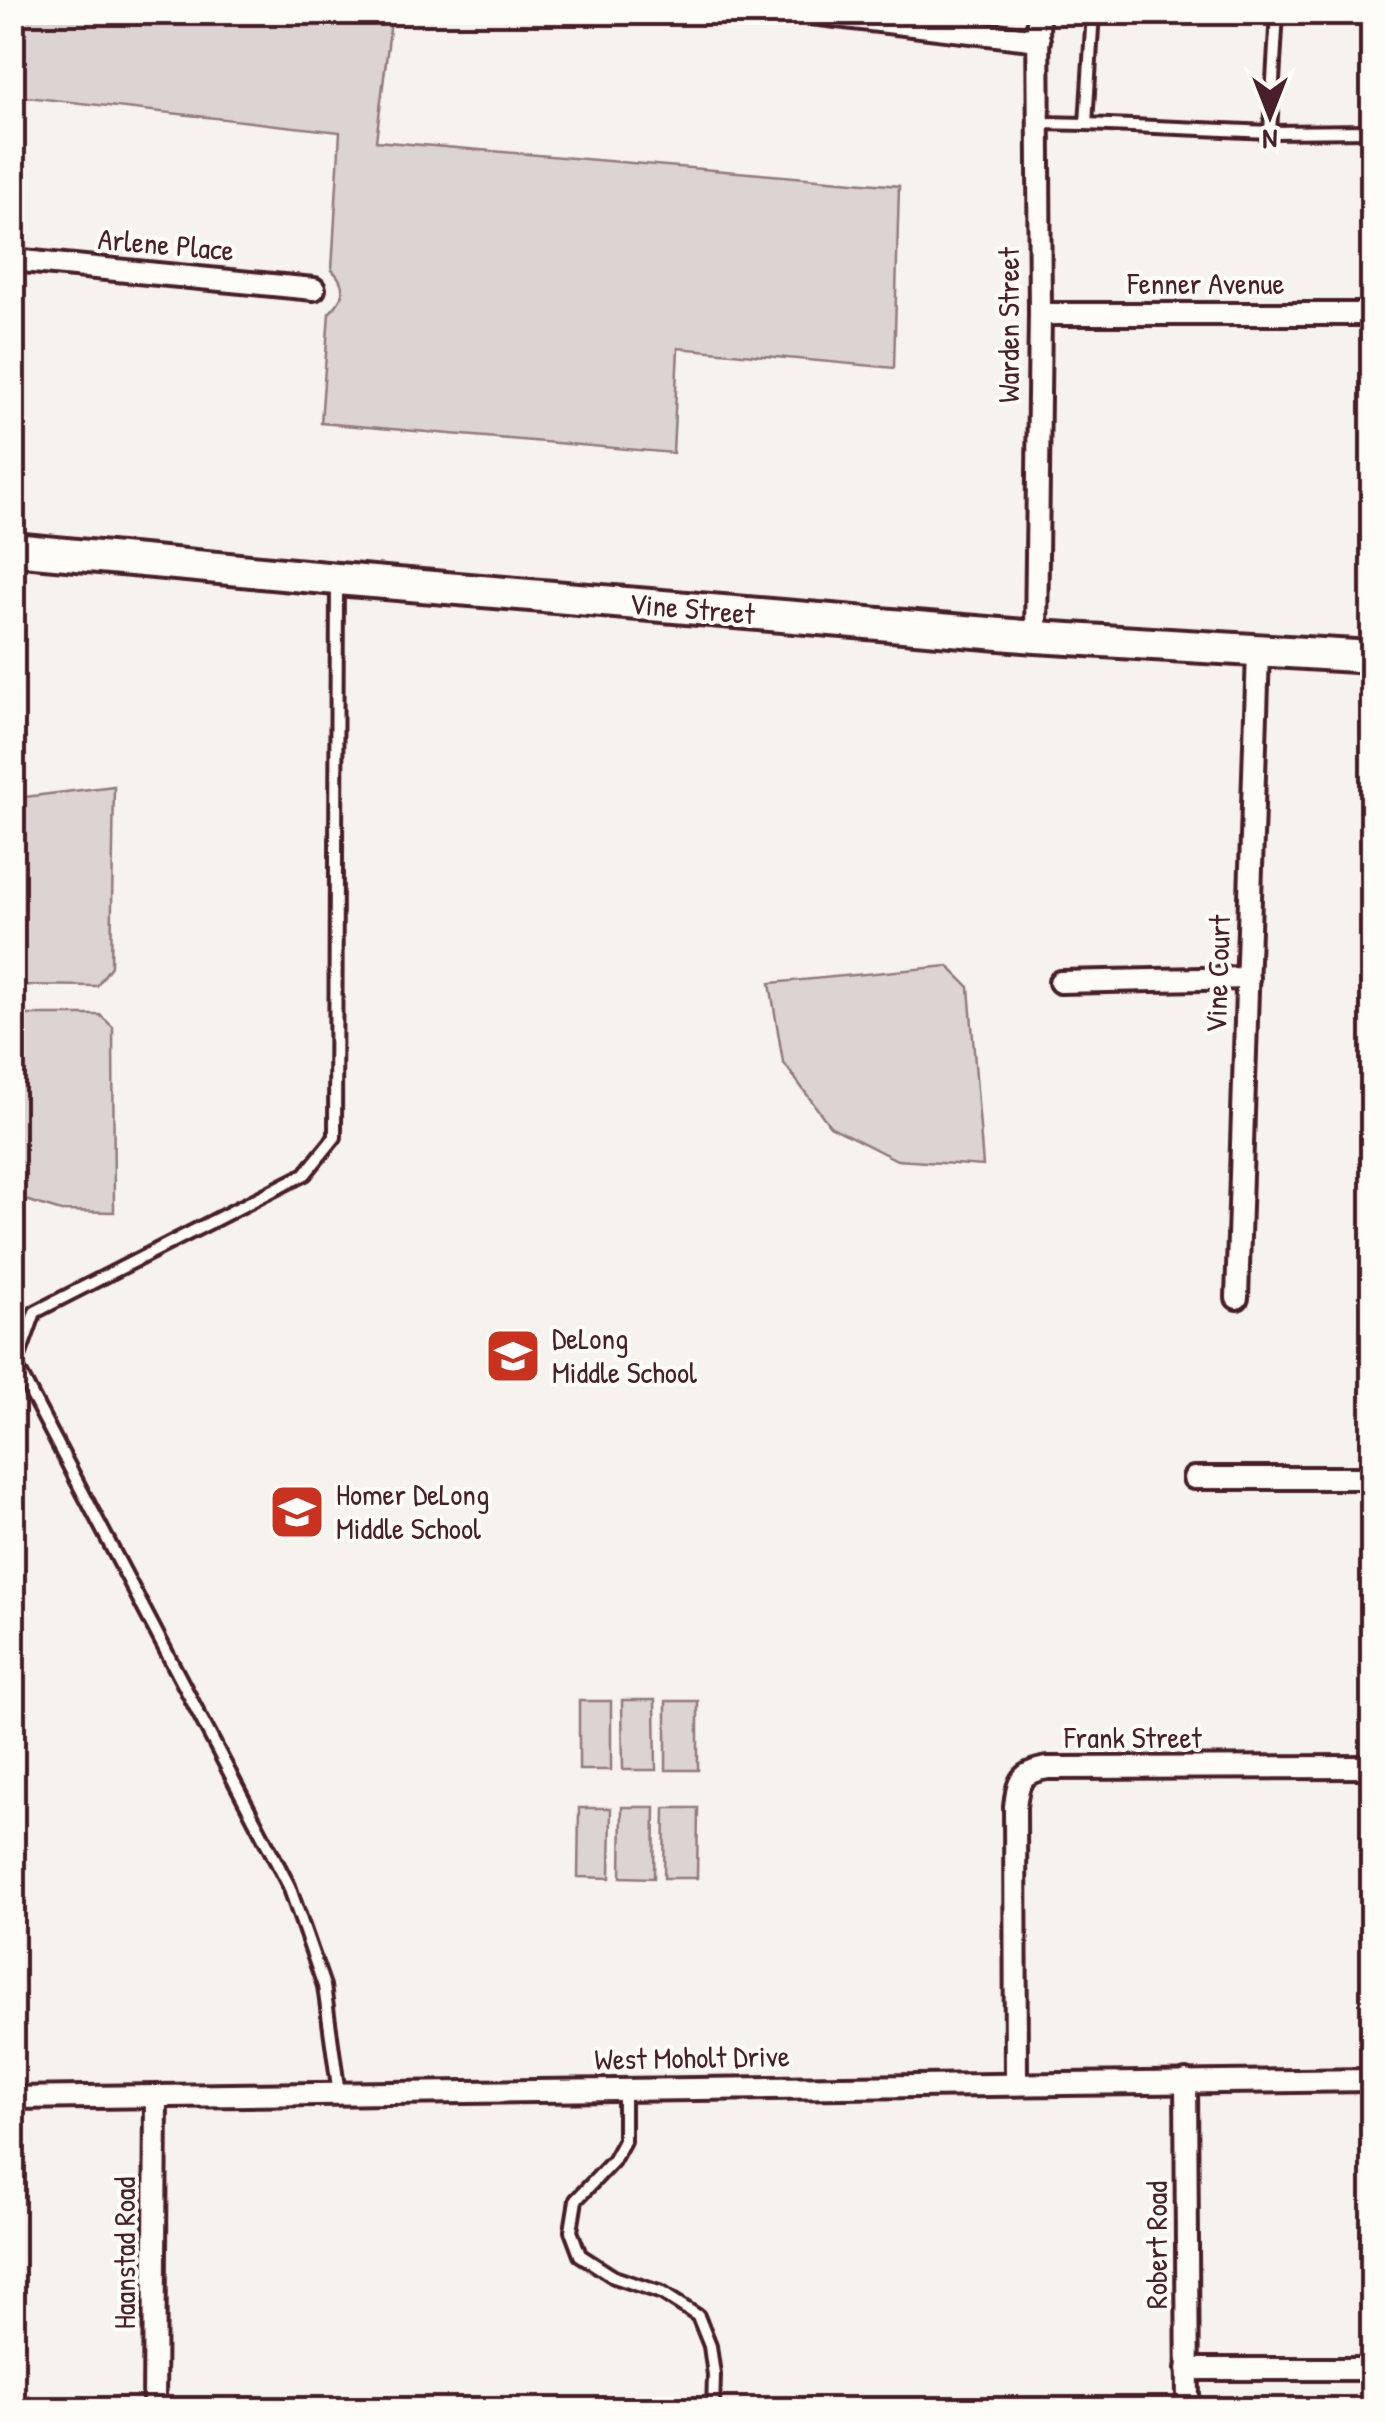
<svg xmlns="http://www.w3.org/2000/svg" width="1385" height="2422" font-family="'Patrick Hand',sans-serif">
<style>
.park{fill:#dcd4d2;stroke:#937a7e;stroke-width:2.5}
.lines{fill:none;stroke-linecap:round;stroke-linejoin:round}
.lane-casing{stroke:#4a1f2b;stroke-width:18}
.street-casing{stroke:#4a1f2b;stroke-width:28}
.secondary-casing{stroke:#4a1f2b;stroke-width:38}
.lane{stroke:#fdfcf7;stroke-width:10}
.street{stroke:#fdfcf7;stroke-width:20}
.secondary{stroke:#fdfcf7;stroke-width:30}
.labels{text-anchor:middle;stroke-width:8;stroke-linejoin:round;paint-order:stroke}
.street-label{font-size:30px;fill:#4a1f2b;stroke:#fdfcf7}
.poi-label{font-size:30px;fill:#4a1f2b;stroke:#fdfcf7;text-anchor:start}
</style>
<rect width="100%" height="100%" fill="#f6f3ef"/>
<filter id="ink" filterUnits="userSpaceOnUse"><feTurbulence type="fractalNoise" baseFrequency=".01" numOctaves="2"/><feDisplacementMap in="SourceGraphic" scale="20" xChannelSelector="R" yChannelSelector="G"/><feConvolveMatrix kernelMatrix="1 2 1 2 8 2 1 2 1" color-interpolation-filters="sRGB"/></filter>
<g filter="url(#ink)">
<!-- park -->
<g class="park">
<path d="M24,13H392L376,141L899,186L894,368L678,348L673,453L321,423L329,313C344,300 348,285 332,270L340,132L17,96Z"/>
<polygon points="114,786 111,966 97,986 13,985 13,804 25,797"/>
<polygon points="948,966 969,987 983,1166 897,1160 830,1126 783,1062 770,983"/>
<polygon points="13,1015 100,1015 113,1027 114,1212 61,1211 13,1196"/>
<polygon points="622,1700 655,1700 656,1770 623,1770"/>
<rect x="579" y="1701" width="32" height="69"/>
<rect x="666" y="1701" width="32" height="69"/>
<polygon points="622,1807 655,1807 654,1878 621,1877"/>
<polygon points="579,1808 611,1808 610,1878 578,1877"/>
<polygon points="665,1808 698,1808 697,1878 664,1878"/>
</g>
<g class="lines">
<!-- lane casing -->
<g class="lane-casing">
<g id="lane">
<polyline points="1093,12 1086,124 1270,132 1372,131"/>
<polyline points="1039,123 1086,124"/>
<polyline points="1270,132 1277,12"/>
<polyline points="337,580 335,1137 305,1174 35,1312 16,1365 289,1886 324,1986 339,2094"/>
<polyline points="624,2090 624,2141 613,2161 576,2200 571,2231 580,2255 614,2277 662,2293 698,2316 710,2346 714,2375 713,2410"/>
</g>
</g>
<!-- street casing -->
<g class="street-casing">
<g id="street">
<polyline points="803,12 1039,40"/>
<polyline points="12,260 314,289"/>
<polyline points="1040,314 1372,314"/>
<polyline points="1036,637 1040,314 1038,12"/>
<polyline points="1060,982 1248,978"/>
<polyline points="1237,1298 1258,652"/>
<polyline points="1194,1478 1372,1478"/>
<polyline points="1186,2081 1188,2410"/>
<path d="M1016,2082L1015,1807C1018,1781 1020,1772 1048,1768L1372,1767"/>
<path d="M12,2098C466,2094 919,2082 1372,2080"/>
<polyline points="1187,2369 1372,2369"/>
<polyline points="154,2410 156,2097"/>
</g>
</g>
<!-- secondary casing -->
<g class="secondary-casing">
<polyline id="secondary" points="12,549 337,579 1036,637 1372,657"/>
</g>
<!-- lane -->
<use href="#lane" class="lane"/>
<!-- street -->
<use href="#street" class="street"/>
<!-- secondary -->
<use href="#secondary" class="secondary"/>
</g>
</g>
<!-- icons -->
<defs>
<g id="school-square" transform="scale(2.875)"><rect x="-9" y="-9" width="18" height="18" rx="4" fill="#c8321e" stroke="#fdfcf7"/><path d="M0-5L7-2L0 1L-7-2ZM-4 1L0 2.5L4 1V4Q0 6-4 4Z" fill="#fff"/></g>
</defs>
<g fill-rule="evenodd">
<use href="#school-square" x="513" y="1356"/>
<use href="#school-square" x="297" y="1512"/>
</g>
<g class="labels">
<!-- street labels -->
<g class="street-label">
<text transform="translate(166 245) rotate(5)" y="10">Arlene Place</text>
<text x="1206" y="294">Fenner Avenue</text>
<text transform="translate(1009 325) rotate(-90)" y="10">Warden Street</text>
<text transform="translate(692 609) rotate(5)" y="10">Vine Street</text>
<text transform="translate(1218 974) rotate(-88)" y="10">Vine Court</text>
<text x="1133" y="1748">Frank Street</text>
<text transform="translate(692 2058) rotate(-1)" y="10">West Moholt Drive</text>
<text transform="translate(1157 2245) rotate(-90)" y="10">Robert Road</text>
<text transform="translate(125 2253) rotate(-90)" y="10">Haanstad Road</text>
</g>
<!-- poi labels -->
<g class="poi-label">
<text x="552" y="1349">DeLong<tspan x="552" dy="34">Middle School</tspan></text>
<text x="336" y="1505">Homer DeLong<tspan x="336" dy="34">Middle School</tspan></text>
</g>
</g>
<!-- margin -->
<rect width="1385" height="2422" fill="none" stroke="#fdfcf7" stroke-width="50"/>
<rect x="25" y="25" width="1335" height="2372" fill="none" stroke="#4a1f2b" stroke-width="4" filter="url(#ink)"/>
<!-- north arrow -->
<g transform="translate(1270 115) rotate(180)" stroke="#fdfcf7" stroke-width="8" paint-order="stroke">
<path d="M0-8L18 38L0 25L-18 38Z" fill="#4a1f2b"/>
<text y="-15" font-size="28" font-weight="bold" text-anchor="middle" fill="#4a1f2b">N</text>
</g>
</svg>
